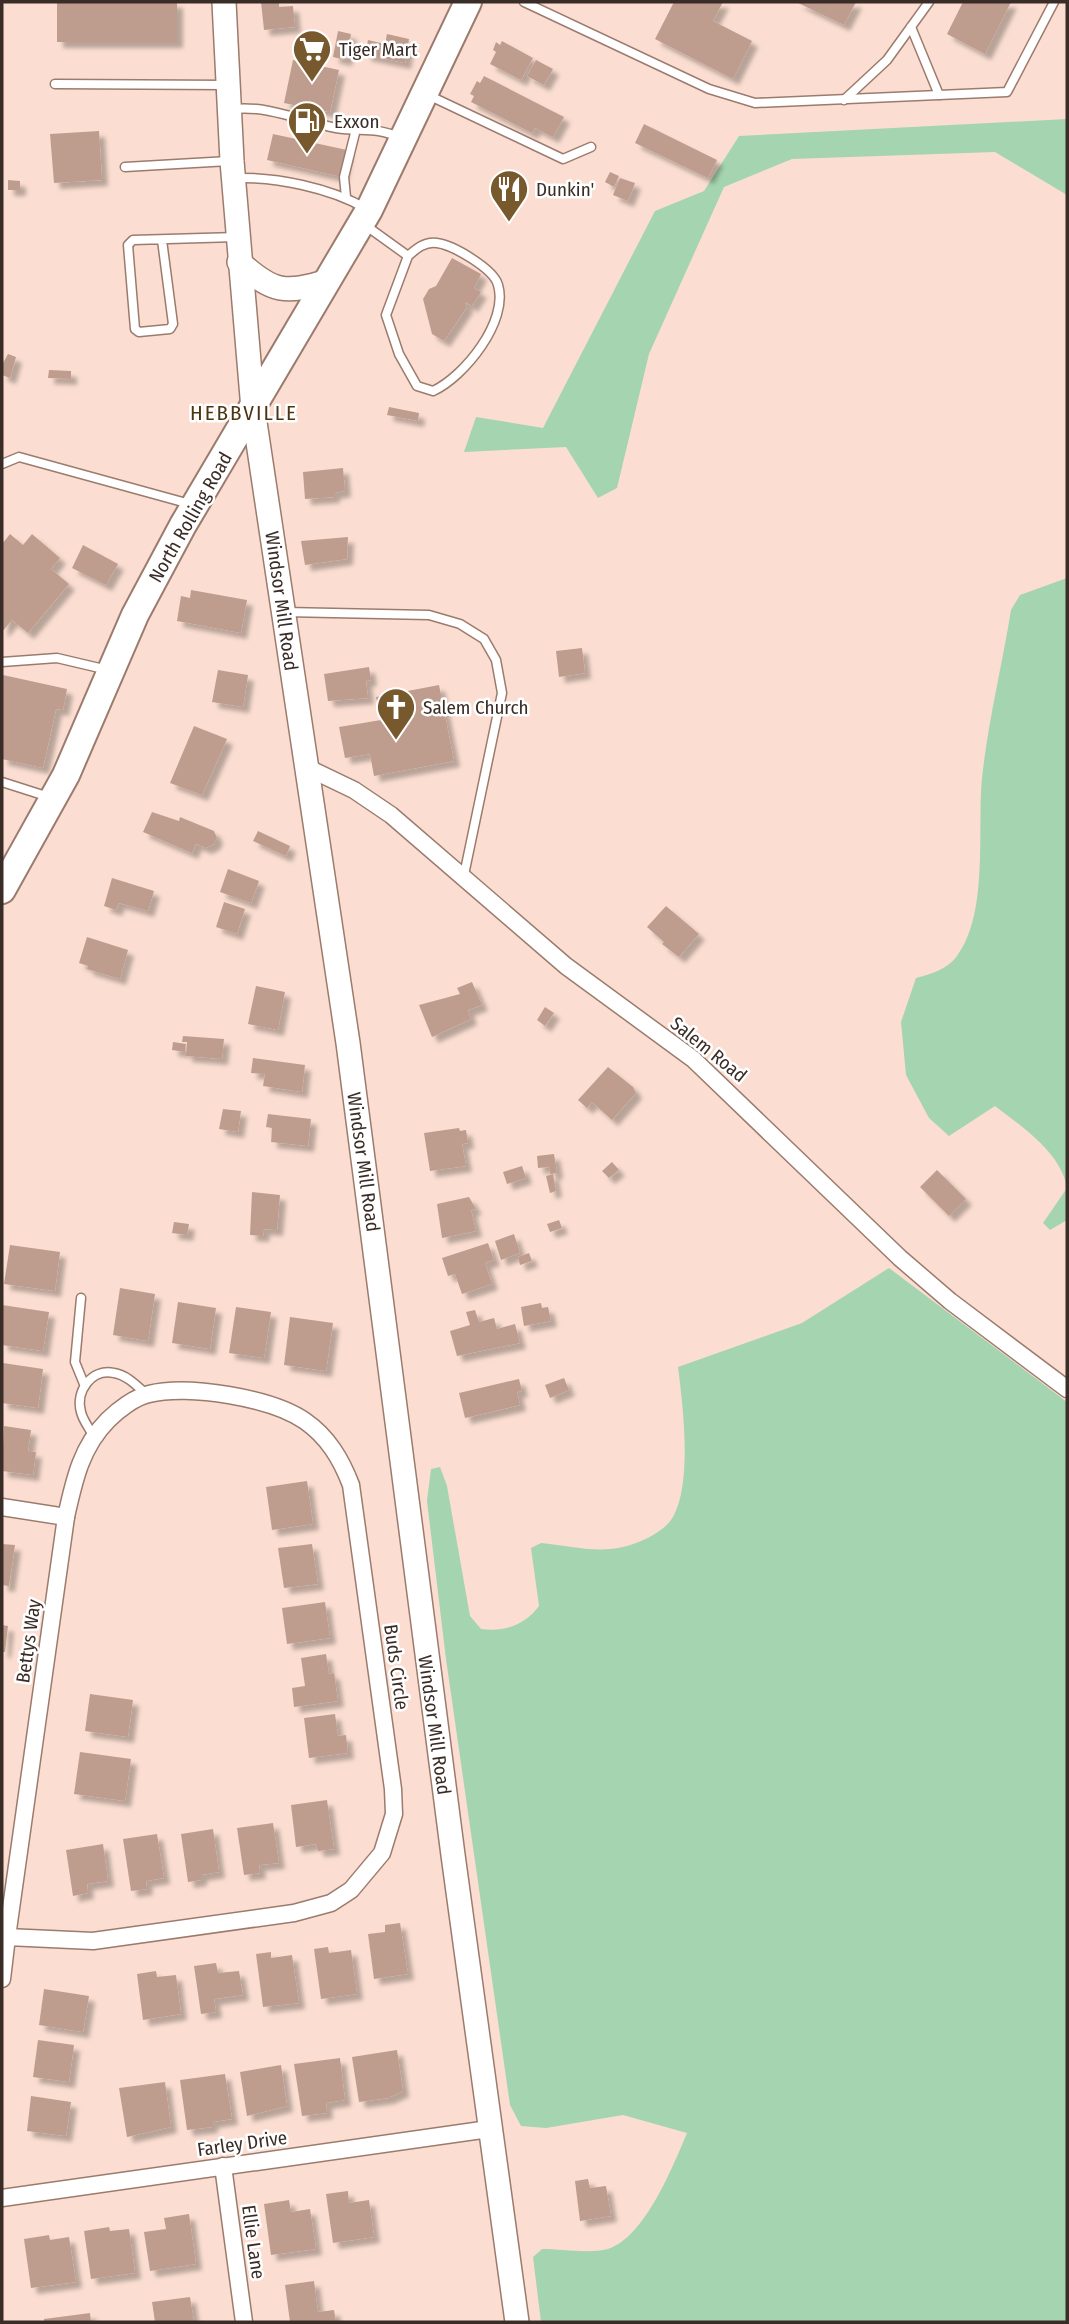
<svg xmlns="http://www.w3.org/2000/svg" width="1069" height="2324" font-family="'Fira Sans Condensed',sans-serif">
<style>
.green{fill:#a5d4b0}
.building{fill:#bf9d8e;filter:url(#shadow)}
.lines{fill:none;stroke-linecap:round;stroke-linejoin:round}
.service-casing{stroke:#9b7b6d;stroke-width:11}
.minor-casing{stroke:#9b7b6d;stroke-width:19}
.secondary-casing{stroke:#9b7b6d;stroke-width:26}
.primary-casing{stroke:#9b7b6d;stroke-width:30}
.service{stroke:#fff;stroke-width:8}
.minor{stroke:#fff;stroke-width:16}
.secondary{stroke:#fff;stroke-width:23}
.primary{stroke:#fff;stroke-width:26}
.labels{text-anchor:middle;stroke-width:5;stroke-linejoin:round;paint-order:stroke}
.poi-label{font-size:19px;fill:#3a2c26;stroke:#fff;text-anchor:start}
.street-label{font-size:19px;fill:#3a2c26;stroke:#fff}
.neighbourhood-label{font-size:21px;letter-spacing:2px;fill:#4c3512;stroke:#fff}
</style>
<defs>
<filter id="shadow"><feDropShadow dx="6" dy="6" stdDeviation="2" flood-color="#0004"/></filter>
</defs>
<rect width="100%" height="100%" fill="#fbded1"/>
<!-- green -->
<g class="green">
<polygon points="1067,119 1067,195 995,152 792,159 724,187 649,354 617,488 598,498 566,447 464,452 476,417 543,428 655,211 704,191 739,136"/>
<path d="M1067,578V1220L1050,1230L1043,1223L1067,1188C1061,1152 1022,1127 995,1106L949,1136L929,1118L906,1075L901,1022L916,978C931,974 948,969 957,956C989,913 977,829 982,778C988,722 1002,666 1011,610L1020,595Z"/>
<path d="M889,1268L1067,1402V2322H541L533,2257L542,2249C561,2249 589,2254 608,2249C645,2237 673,2166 687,2133L623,2115L546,2128L521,2126L510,2105L446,1659L427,1501L431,1469L440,1467L447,1486L470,1616L481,1629C505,1632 525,1625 539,1606L531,1548L541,1543C562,1545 588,1551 610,1549C630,1548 665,1534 674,1515C692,1480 683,1406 678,1367L802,1323Z"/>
</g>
<!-- building -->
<g class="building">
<rect x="57" y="2" width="120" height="40"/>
<polygon points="261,2 279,2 279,7 293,6 295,27 264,30"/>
<polygon points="674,2 723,2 713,21 752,41 733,79 655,39"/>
<polygon points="796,2 856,2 844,25"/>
<polygon points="963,2 1011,2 985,54 947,34"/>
<polygon points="338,31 351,34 346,60 333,57"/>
<polygon points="387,34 409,39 405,63 365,55 368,40 385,44"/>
<polygon points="502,41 533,58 521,80 490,64 496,52 493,50 496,42 500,45"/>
<polygon points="293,60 339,70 330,112 284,103"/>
<polygon points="536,60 553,69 544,85 527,76"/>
<polygon points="484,76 564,117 553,137 535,128 532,133 471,102 474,96 470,94 477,81 480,83"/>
<polygon points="644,124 717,160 708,178 635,143"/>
<polygon points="99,131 102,180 54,183 50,134"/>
<polygon points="273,134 347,150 342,177 267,160"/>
<polygon points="610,172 619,176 614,187 605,182"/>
<polygon points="620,178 635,183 628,201 613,195"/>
<polygon points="8,180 20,181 20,190 8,190"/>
<polygon points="452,258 481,274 474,288 481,292 472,306 465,302 467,307 444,341 432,334 423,299 429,289 436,286"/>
<polygon points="8,354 16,357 10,378 2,375 2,365"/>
<polygon points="49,370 71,371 71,379 48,378"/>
<polygon points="389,407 419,413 418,421 387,415"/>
<polygon points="343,468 345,491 334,493 334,497 305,499 303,472"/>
<polygon points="10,534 23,545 32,534 60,558 51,569 69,584 28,633 12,620 2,632 2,544"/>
<polygon points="348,537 347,559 305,565 301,541"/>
<polygon points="83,545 118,564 106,585 72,568"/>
<polygon points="191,590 247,600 241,633 177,621 181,596 190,598"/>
<polygon points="582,648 585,673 559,677 556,651"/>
<polygon points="369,667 371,680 366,681 368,698 328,701 324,674"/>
<polygon points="218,670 248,675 243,707 212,702"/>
<polygon points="3,675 67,689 63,710 56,709 43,768 2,759"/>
<polygon points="439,685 454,761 374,776 370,754 345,758 339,727 381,720 376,697"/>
<polygon points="194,726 227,739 202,795 170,783"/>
<polygon points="152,812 179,821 180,817 214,831 217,838 214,844 206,848 196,844 192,853 143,832"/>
<polygon points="258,831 290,846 286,856 253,841"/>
<polygon points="228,869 259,881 251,903 220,892"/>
<polygon points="112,878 154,891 148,911 119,903 116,910 104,906"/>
<polygon points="224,902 245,909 237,934 216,927"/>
<polygon points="666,906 699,934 679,957 662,944 664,942 647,927"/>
<polygon points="87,937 128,950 120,979 87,969 88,966 79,963"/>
<polygon points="472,982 482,1005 468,1010 471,1019 432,1037 419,1005 460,994 457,988"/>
<polygon points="256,986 285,992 278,1030 248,1024"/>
<polygon points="545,1007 554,1013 545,1026 537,1020"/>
<polygon points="183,1036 224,1039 222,1059 186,1056 187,1042 182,1042"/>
<polygon points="173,1042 186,1044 185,1052 172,1050"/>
<polygon points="253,1058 305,1065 302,1092 263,1086 265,1074 251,1073"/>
<polygon points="608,1067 633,1087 636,1093 612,1120 592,1102 587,1108 578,1100"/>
<polygon points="223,1109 241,1111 238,1132 219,1129"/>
<polygon points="268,1114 311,1119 308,1146 271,1142 272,1128 266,1127"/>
<polygon points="459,1128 460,1131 466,1130 468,1143 462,1144 466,1166 430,1171 424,1133"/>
<polygon points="554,1154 557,1173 550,1174 549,1167 538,1168 537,1156"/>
<polygon points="612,1162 619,1170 609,1178 602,1171"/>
<polygon points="522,1166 526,1178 507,1184 503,1172"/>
<polygon points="937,1170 966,1199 949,1216 920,1187"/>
<polygon points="553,1174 556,1191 550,1193 546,1176"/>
<polygon points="252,1192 280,1195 277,1230 264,1229 263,1236 250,1235"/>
<polygon points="469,1197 476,1209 471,1210 476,1231 442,1238 437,1204"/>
<polygon points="559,1220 562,1228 550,1232 547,1224"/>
<polygon points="174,1222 189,1224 187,1235 172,1233"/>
<polygon points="514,1234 520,1253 501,1260 495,1241"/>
<polygon points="488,1243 494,1260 485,1263 492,1284 462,1294 455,1274 448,1276 442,1258"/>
<polygon points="10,1245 60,1252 55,1291 4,1284"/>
<polygon points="529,1253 532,1261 520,1265 518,1257"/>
<polygon points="120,1288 155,1294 148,1341 113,1335"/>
<polygon points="178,1302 216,1308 210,1349 172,1343"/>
<polygon points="541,1303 542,1308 548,1307 551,1321 524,1326 521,1307"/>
<polygon points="2,1305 49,1312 43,1351 2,1345"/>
<polygon points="236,1307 271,1312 264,1358 229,1353"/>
<polygon points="475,1310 479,1322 494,1318 497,1329 515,1324 520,1343 457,1356 450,1331 470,1325 466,1312"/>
<polygon points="290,1317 333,1323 326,1371 284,1365"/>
<polygon points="3,1363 43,1369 38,1408 2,1403"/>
<polygon points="564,1378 569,1390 550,1398 545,1385"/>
<polygon points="519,1379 522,1391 517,1392 520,1405 465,1418 459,1393"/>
<polygon points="4,1426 31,1430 28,1451 36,1452 33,1475 2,1471"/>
<polygon points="307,1481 313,1524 272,1530 266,1487"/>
<polygon points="2,1544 15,1545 9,1586 2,1585"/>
<polygon points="312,1544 318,1584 284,1588 278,1548"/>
<polygon points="325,1602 330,1638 287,1644 282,1608"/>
<polygon points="2,1625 8,1626 5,1652 2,1652"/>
<polygon points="326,1654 329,1674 334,1673 338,1701 294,1707 292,1688 305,1686 301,1658"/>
<polygon points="90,1694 133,1700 128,1737 85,1731"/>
<polygon points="335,1714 338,1736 346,1735 348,1753 309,1758 304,1718"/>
<polygon points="80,1752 131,1759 125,1801 74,1794"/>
<polygon points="327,1800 334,1849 318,1851 316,1844 296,1847 291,1805"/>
<polygon points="273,1823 279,1863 259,1865 260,1873 244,1875 237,1828"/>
<polygon points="213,1829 219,1872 201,1875 201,1880 188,1882 181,1834"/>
<polygon points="157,1834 164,1878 146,1881 147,1889 131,1891 123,1839"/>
<polygon points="103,1844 108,1881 87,1884 88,1893 73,1896 66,1850"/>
<polygon points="400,1923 408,1974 374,1979 368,1934 385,1932 385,1925"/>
<polygon points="328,1947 329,1953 351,1950 357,1994 321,1999 314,1949"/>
<polygon points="271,1952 271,1958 292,1955 299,2003 263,2007 256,1954"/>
<polygon points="216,1963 218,1973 239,1971 243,1995 214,1999 216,2012 201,2014 194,1966"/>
<polygon points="156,1971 157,1977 176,1975 181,2014 143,2020 137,1974"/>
<polygon points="44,1989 89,1996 83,2032 39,2025"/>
<polygon points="38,2040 74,2045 69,2082 33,2077"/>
<polygon points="397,2050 403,2091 388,2098 359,2102 352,2057"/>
<polygon points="340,2058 345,2100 326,2103 327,2113 302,2116 294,2064"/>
<polygon points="281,2065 287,2106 247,2116 240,2072"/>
<polygon points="225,2074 232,2119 212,2122 212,2127 187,2130 180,2080"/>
<polygon points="165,2082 171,2127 127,2137 119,2088"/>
<polygon points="31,2096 71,2102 66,2136 27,2131"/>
<polygon points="588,2179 590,2188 606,2186 611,2216 580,2221 575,2181"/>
<polygon points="348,2191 349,2203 369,2200 374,2237 333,2243 326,2194"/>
<polygon points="289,2200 291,2212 310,2209 316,2249 271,2255 264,2204"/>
<polygon points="189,2214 196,2264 150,2271 144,2232 166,2229 164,2218"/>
<polygon points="109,2227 110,2231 129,2229 135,2273 91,2279 84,2231"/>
<polygon points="49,2235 50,2240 69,2237 76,2282 31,2288 24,2239"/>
<polygon points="314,2281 318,2312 334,2310 336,2322 290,2322 285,2285"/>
<polygon points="190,2297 194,2322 155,2322 152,2302"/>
<polygon points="90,2313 91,2322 44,2322 44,2319"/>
</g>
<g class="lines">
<!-- service casing -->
<g class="service-casing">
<g id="service">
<polyline points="524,2 709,89 755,103 1007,92 1054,2"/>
<polyline points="911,27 939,95"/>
<polyline points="55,84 227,85"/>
<polyline points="428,95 563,159 591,147"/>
<polyline points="844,100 887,60 929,2"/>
<path d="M233,109C267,105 302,121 336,128C362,132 374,126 401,138"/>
<polyline points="125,167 229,161"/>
<path d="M236,178C277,177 330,188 365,208"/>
<polyline points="346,197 344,177 356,129"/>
<path d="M365,225L408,256L386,315L399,354L417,386L433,391C464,377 509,321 498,285C494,269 453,245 437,243C425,241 416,249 408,256"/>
<polyline points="162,240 173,324 170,329 139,332 135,329 128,245 133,240 237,237"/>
<polyline points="2,464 19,457 190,504"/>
<polyline points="285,612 429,615 460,624 484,639 496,660 502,693 464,875"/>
<polyline points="2,662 57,658 108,670"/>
<polyline points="2,782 49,797"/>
<polyline points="81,1298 75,1362 84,1384"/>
<path d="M94,1437C90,1429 83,1421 81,1412C75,1391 92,1368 114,1373C127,1375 137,1386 146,1394"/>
</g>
</g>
<!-- minor casing -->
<g class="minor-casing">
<g id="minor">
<polyline points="306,767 354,790 391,815 566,966 693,1059 900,1258 950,1301 1067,1389"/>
<polyline points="2,1507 66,1517"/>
<path d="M2,1979L7,1937L66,1517C74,1481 81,1447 108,1420C118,1410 135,1397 149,1394C188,1384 272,1398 305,1421C328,1437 341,1459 351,1485L393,1789L394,1814L382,1853L351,1890L331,1903L294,1913L93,1941L7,1937"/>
<polyline points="223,2166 244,2322"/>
<polyline points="2,2198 489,2129"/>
</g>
</g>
<!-- secondary casing -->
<g class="secondary-casing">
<g id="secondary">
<polyline points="224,2 232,161 253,409 348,1043 453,1855 517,2322"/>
<path d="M239,262C273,293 285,294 328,281"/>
</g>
</g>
<!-- primary casing -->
<g class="primary-casing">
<polyline id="primary" points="2,890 66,775 135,615 183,525 369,210 468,2"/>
</g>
<!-- service -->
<use href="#service" class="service"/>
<!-- minor -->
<use href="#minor" class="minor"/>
<!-- secondary -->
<use href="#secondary" class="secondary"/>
<!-- primary -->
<use href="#primary" class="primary"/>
</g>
<!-- icons -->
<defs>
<g id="supermarket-pin" transform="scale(2.0125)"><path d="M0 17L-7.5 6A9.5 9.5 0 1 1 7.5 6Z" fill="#77592d" stroke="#fff"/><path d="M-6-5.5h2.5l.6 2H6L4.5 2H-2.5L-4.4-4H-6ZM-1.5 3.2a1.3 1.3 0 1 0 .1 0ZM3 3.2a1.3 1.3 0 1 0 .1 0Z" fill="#fff"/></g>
<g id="fuel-pin" transform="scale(2.0125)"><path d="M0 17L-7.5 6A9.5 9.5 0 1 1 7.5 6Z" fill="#77592d" stroke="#fff"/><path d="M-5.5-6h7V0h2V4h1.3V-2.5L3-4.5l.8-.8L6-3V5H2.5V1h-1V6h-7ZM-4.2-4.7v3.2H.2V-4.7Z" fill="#fff"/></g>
<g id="restaurant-pin" transform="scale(2.0125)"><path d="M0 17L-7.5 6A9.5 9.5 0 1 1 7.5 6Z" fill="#77592d" stroke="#fff"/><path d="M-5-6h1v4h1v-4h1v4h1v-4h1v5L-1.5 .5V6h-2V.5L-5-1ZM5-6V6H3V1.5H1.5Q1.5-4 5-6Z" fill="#fff"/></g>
<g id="church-pin" transform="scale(2.0125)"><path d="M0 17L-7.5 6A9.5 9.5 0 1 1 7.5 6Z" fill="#77592d" stroke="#fff"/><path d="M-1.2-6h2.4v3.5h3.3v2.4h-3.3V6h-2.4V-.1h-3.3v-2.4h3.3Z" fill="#fff"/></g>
</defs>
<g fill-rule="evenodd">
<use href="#supermarket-pin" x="312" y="49"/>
<use href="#fuel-pin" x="307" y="121"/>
<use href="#restaurant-pin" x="509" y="189"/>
<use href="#church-pin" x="396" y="707"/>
</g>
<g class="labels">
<!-- poi labels -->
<g class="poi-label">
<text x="339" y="56">Tiger Mart</text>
<text x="334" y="128">Exxon</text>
<text x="536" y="196">Dunkin'</text>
<text x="423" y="714">Salem Church</text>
</g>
<!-- street labels -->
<g class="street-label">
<text transform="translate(190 517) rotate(-60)" y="7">North Rolling Road</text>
<text transform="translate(282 601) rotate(82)" y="7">Windsor Mill Road</text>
<text transform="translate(709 1049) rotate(39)" y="7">Salem Road</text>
<text transform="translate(364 1162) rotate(82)" y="7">Windsor Mill Road</text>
<text transform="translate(28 1641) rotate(-82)" y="7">Bettys Way</text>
<text transform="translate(397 1667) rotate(82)" y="7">Buds Circle</text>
<text transform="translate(435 1725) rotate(82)" y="7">Windsor Mill Road</text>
<text transform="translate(242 2143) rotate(-8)" y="7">Farley Drive</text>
<text transform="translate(254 2242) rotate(82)" y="7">Ellie Lane</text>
</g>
<!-- neighbourhood labels -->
<g class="neighbourhood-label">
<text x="244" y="420">HEBBVILLE</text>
</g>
</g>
<!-- border -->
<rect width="1069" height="2324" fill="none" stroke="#3a2c26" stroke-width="7"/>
</svg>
